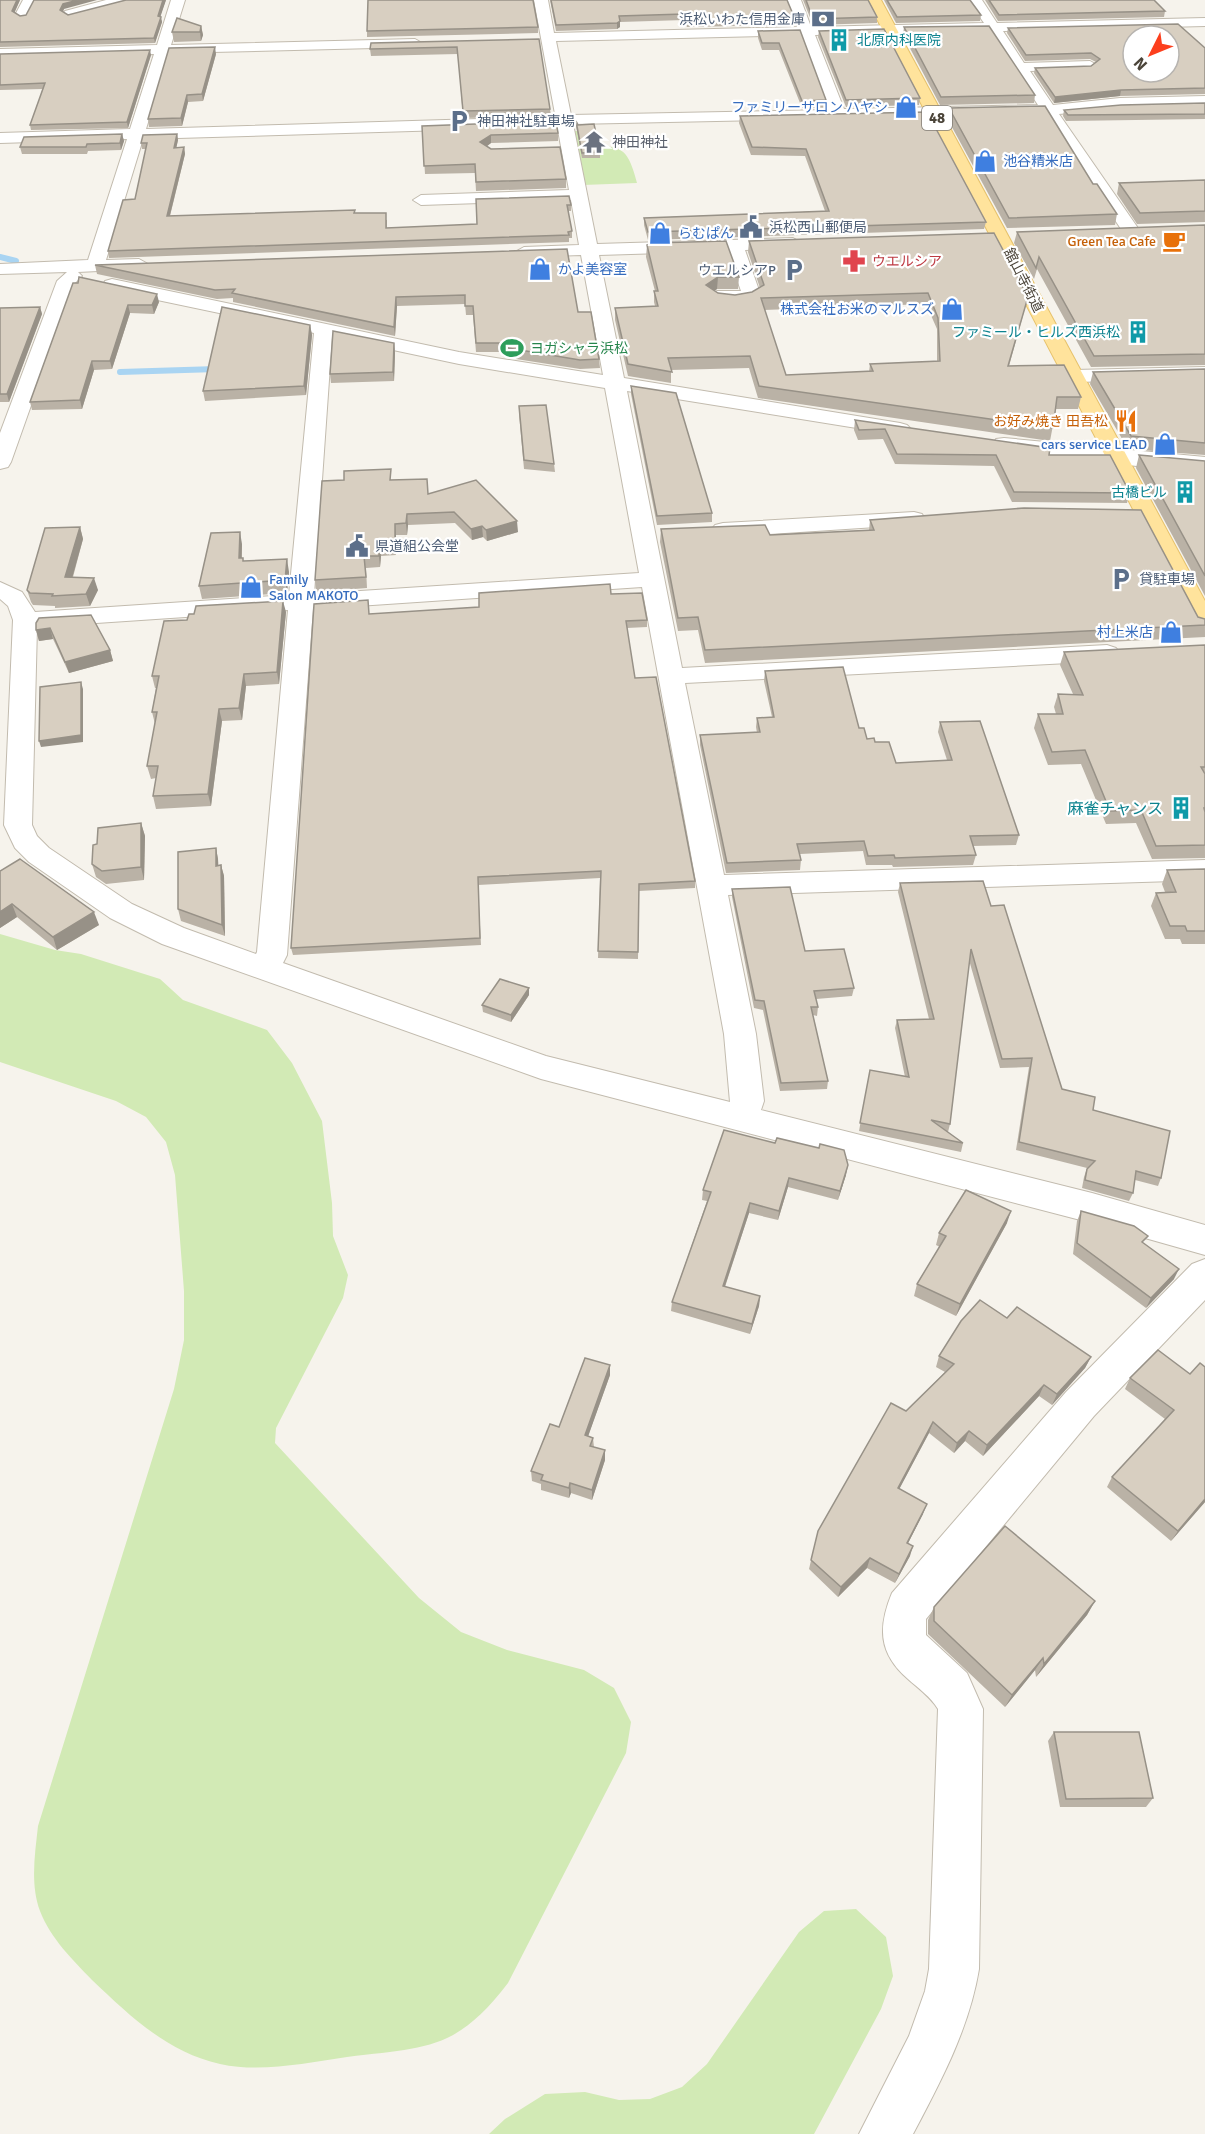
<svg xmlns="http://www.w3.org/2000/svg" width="1205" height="2134" font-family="Signika,'Noto Sans JP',sans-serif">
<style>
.green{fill:#d2eab5}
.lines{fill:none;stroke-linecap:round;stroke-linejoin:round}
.stream{stroke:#a9d4f2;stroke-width:6}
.minor-casing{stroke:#c2bbae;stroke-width:2}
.major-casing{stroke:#e6c16a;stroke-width:2}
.minor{fill:#fff;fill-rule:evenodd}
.major{fill:#ffe39c;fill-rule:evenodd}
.wall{fill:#bab2a6;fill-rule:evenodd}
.shaded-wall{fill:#979187}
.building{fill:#d8cfc1;stroke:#979187;stroke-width:1.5;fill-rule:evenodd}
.labels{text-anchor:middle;stroke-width:4.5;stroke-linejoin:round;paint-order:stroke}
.far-service-label{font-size:14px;fill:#4e5e75;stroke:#fff;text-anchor:start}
.far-culture-label{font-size:14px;fill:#0d838f;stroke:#fff;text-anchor:end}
.far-shop-label{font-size:14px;fill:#366cbe;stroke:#fff;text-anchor:end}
.far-worship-label{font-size:14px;fill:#5b616d;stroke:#fff;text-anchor:start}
.far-food-label{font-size:14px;fill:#c56008;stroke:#fff;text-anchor:end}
.far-health-label{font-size:14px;fill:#be3a42;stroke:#fff;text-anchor:start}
.far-street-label{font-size:14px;fill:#4b4439;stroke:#fff}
.far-leisure-label{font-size:14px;fill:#27864d;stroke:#fff;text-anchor:start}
.shield{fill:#fff;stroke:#817c74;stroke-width:1.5}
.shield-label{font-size:15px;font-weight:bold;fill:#4b4439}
.culture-label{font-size:16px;fill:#0d838f;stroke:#fff;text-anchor:end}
</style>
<rect width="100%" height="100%" fill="#f6f3ec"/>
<!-- green -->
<g class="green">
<path d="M574,131H578L587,146C623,145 628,149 637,183L583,185Z"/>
<path d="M0,934L55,950L81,954L160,979L183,1000L267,1030L292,1063L322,1121L332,1203L333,1236L348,1275L343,1298L276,1428L275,1443L419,1598L461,1632L507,1650L584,1670L614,1688L631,1722L626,1753L508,1983C456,2051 427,2047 347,2057C305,2063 261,2073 220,2064C167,2052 130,2016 92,1980C72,1959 51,1939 40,1911C30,1884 35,1854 38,1826L174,1389L184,1340V1291L175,1175L166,1142L146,1117L116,1101L0,1062Z"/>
<polygon points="856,1909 886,1937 893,1976 881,2009 814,2134 489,2134 505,2119 545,2094 585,2092 619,2100 650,2099 682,2087 707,2064 799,1932 824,1911"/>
</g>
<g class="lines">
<!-- stream -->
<g class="stream">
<polyline points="0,257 16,261"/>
<polyline points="120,372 217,369"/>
</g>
<!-- minor casing -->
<g class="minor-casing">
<g id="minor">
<polygon points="23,0 37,0 27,18 22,19 15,15"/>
<polygon points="106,0 128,0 126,3 70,18 63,14 65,11"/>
<polygon points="171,0 185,0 171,45 415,39 422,43 415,47 169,53 146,129 479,119 487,124 479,129 143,139 106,260 139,259 148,264 139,269 78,272 82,276 74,284 11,462 8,467 0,469 0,433 57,281 67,272 0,274 0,264 88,260 127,139 0,143 0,133 130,129 154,54 0,57 0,49 157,45"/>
<path d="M534,0H548L554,33L798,27L787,0H801L811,27L984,23L968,0H982L997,23L1205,18V26L1003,31L1024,63L1090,61L1097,65L1090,69L1030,71L1053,105L1120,98L1205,96V106L1120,108L1059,114L1140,231L1131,236L1125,235L1044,114L573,124L597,244L793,238L802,243L793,248L745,250L761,296C754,306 715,307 708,297L717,291H741L727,251L599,255L624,378L900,423L907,425L911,429L907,433L900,435L627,391L682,668L1107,645L1116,648L1120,653L1116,658L1107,661L685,683L724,875L1205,860V880L728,895L756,1034L764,1101L761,1110L1092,1193L1205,1225V1255L1092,1223L541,1079L162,944L110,918L29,862L15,848L4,825L13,620L8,606L0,599V582L22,592L35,612L289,595L314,333L105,289L103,285L105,281L112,279L459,352L603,375L581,255L524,257L515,252L524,247L579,245L571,200L421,205L413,200L421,195L569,190ZM989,31L1038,105L844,109L815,35ZM801,35L829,110L571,115L556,41ZM332,337L459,364L605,388L639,573L314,594ZM642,587L724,1034L730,1102L546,1056L283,963L287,955L313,609ZM288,610L257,952L256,954L184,928L132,904L49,848L37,836L32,825L37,627Z"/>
<polygon points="1205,367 1205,379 1074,382 1067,380 1064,376 1067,372 1074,370"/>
<polygon points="1004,438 1205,457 1205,471 1145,467 996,449 993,444 996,439"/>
<polygon points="914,512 922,514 925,519 922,524 723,537 715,535 711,530 715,525 723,523"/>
<path d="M1205,1259V1300L1094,1416L926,1619V1635L967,1673L983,1709L979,1969C969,2029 941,2081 913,2134H859L909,2036L925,1991L929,1969L938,1709C931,1697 918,1688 908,1679C878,1653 878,1627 892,1593L1066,1392L1192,1264Z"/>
</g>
</g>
<!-- major casing -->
<g class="major-casing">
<polygon id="major" points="867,0 881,0 1205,601 1205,631 1196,629 1193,624"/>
</g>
<!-- minor -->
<use href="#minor" class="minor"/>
<!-- major -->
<use href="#major" class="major"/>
</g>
<!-- wall -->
<g class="wall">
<polygon points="0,0 20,0 14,13 20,16 64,9 63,12 68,15 166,0 160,16 162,22 155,43 0,47"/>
<polygon points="550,0 787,0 795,19 795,25 687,27 684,20 620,22 620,27 617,29 556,31"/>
<polygon points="803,0 868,0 877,17 877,23 813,25"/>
<polygon points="884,0 970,0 981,15 980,21 896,23"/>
<polygon points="985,0 1154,0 1165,11 1164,17 998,21"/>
<polygon points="201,26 203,35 201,41 174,42 172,32"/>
<polygon points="538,27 538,33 367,37 367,31"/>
<polygon points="904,27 1035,95 1034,103 940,105 903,35"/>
<polygon points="1008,28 1205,48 1205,94 1120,96 1054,103 1034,73 1035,68 1091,66 1096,62 1090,59 1025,61 1007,33"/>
<polygon points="800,30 826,100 826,108 802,108 779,50 762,50 758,38 758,31"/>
<polygon points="819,31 920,98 919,105 846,107 818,37"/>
<polygon points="539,39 550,109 551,116 463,118 458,54 371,56 370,49"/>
<polygon points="0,54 151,55 128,128 31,130 30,125 43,89 0,90"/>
<polygon points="216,54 203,101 188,102 182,126 149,127 148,119"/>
<polygon points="1205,103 1205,119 1066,121 1063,116 1064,110"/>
<polygon points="949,108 1093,184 1117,214 1115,225 1007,228 947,118"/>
<polygon points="740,116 986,222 984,229 648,240 644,225 644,218 825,211 805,156 751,155 739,123"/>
<polygon points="576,121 600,152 600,158 582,158 576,126"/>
<polygon points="422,126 558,133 558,141 491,143 486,146 491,149 566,179 566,188 476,191 475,173 425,174"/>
<polygon points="122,134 124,141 121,150 88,151 87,154 22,154 20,147"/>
<polygon points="177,134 178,140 176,148 184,147 185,154 170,216 355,213 387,220 387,228 477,224 476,199 571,205 571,211 568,211 572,231 572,238 569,238 569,242 109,258 108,251 135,199 146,149 142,149 141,143"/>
<polygon points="1205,180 1205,222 1137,224 1117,194 1119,183"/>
<polygon points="1205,225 1205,365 1091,367 1037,269 1034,279 1014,243 1017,232"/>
<path d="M749,241L1028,297L1025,308L1009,366L1081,397L1078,409H1056L1050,441L758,398L749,368L671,370V383L628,376L615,320V308L655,306L654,302V291H655L646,257L647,245L739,277L738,289H717L714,291L718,293L735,295L752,292L760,288L748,252ZM926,304L937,329V361L870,364L869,372L786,375L764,310Z"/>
<polygon points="567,249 578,312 599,359 600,368 580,369 503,357 502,352 476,352 473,315 466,315 465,304 397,306 395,336 233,302 233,298 217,299 97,274 95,265"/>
<polygon points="73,283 159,302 154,314 130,313 112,369 94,370 82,409 32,410 30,402"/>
<polygon points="40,307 42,314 9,402 0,402 0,308"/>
<polygon points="310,325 312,335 306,395 205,401 203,391"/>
<polygon points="394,343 395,353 394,381 331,383 330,374"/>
<polygon points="1205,369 1205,455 1128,449 1090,384 1093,372"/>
<polygon points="631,386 712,513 712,522 657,525 631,394"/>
<polygon points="519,414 554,464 555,472 524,469"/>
<polygon points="855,420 1049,455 1130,493 1127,503 1012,502 994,466 895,464 883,439 858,440 854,430"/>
<polygon points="1139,455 1205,461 1205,596 1136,468"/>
<polygon points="392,480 428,494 518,532 487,541 483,537 472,540 455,523 408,525 407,535 396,535 396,555 381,556 380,567 366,568 367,588 316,592 315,580"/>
<polygon points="870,520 1205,619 1205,637 705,663 698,630 678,631 660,542 661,529 770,535 869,530"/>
<polygon points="80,527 83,539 73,577 98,590 90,606 55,608 55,606 33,605 31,602 27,590"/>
<polygon points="242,544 242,558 243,558 243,561 289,572 287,593 202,599 199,586"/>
<polygon points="611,594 647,620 647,627 627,628 635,678 695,881 695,888 639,891 638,959 598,958 600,878 478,885 481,945 293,955 291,948 370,614 479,607"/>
<polygon points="286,612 279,684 246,686 242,720 222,721 211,806 156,809 153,796 156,778 151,779 147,766 155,724 152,712 156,688 155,688 152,676 187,620"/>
<polygon points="36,623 110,650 113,661 69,673 53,639 39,641 36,630"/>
<polygon points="1205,645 1205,858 1152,859 1136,823 1106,824 1081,764 1048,765 1034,728 1038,714 1056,714 1054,707 1058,694 1073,694 1060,665 1064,652"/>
<polygon points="765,671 859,728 867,739 875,742 896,763 947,760 938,732 940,722 1019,835 1016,845 973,846 976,855 973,865 893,867 892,865 866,865 863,851 800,854 801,860 800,870 726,873 700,745 700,735 757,733 756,727 757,718 772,717 764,681"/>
<polygon points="141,823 145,836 144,880 106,884 96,877 92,864 97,844"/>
<polygon points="216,848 218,859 218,866 221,865 224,876 225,936 181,921 178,909"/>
<polygon points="1205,869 1205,944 1182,944 1180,939 1165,939 1151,906 1156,893 1165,892 1162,884 1167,870"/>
<polygon points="0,871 99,925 57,950 17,917 0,928"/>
<polygon points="900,883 991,906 1062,1089 1093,1110 1161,1178 1158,1186 1135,1180 1133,1193 1129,1201 1082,1188 1084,1177 1087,1168 1016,1150 1029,1067 1000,1068 969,960 950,1124 948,1132 963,1143 961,1152 859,1131 870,1070 905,1077 895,1028 897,1020 929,1019 898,892"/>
<polygon points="732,889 805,951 854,988 852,996 816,999 818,1007 817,1016 813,1015 828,1081 827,1089 780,1091 763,1010 754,1008 732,897"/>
<polygon points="529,988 529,995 511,1022 483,1012 482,1005"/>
<polygon points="724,1130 846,1175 838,1200 788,1187 778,1220 749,1213 725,1287 760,1296 759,1306 750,1334 671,1311 672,1302 707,1201 702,1200 703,1190"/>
<polygon points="1081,1211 1145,1244 1174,1279 1146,1308 1073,1254 1077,1221"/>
<polygon points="1007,1223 956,1316 914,1296 917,1284 940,1247 936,1245 939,1233"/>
<polygon points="1007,1318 1091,1357 1085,1368 1052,1405 1039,1396 983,1456 965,1441 954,1453 929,1433 899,1489 923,1514 908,1543 910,1556 895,1583 867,1568 838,1597 809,1569 818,1531 906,1411 945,1372 936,1367 939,1356"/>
<polygon points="1158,1350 1205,1502 1171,1541 1107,1487 1112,1477 1165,1419 1125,1389 1130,1378"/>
<polygon points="610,1365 610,1375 588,1436 593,1438 594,1447 605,1450 605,1460 592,1500 571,1493 569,1498 541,1490 541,1484 532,1481 531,1471 559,1427"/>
<polygon points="1095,1601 1087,1615 1036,1677 1035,1670 1005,1707 928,1634 928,1620 934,1607"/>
<polygon points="1054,1732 1153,1798 1146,1807 1060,1807 1048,1741"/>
</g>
<!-- shaded-wall -->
<g class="shaded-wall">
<polygon points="17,0 20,0 13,16 12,11"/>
<polygon points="78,0 97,0 64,9 61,15 60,10 63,4"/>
<polygon points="163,0 166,0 159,21 158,16"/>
<polygon points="161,17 162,22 155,43 154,38"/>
<polygon points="620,21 620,27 617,29 617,23"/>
<polygon points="201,26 203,35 201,41 200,32"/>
<polygon points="215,47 216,54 203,101 202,94"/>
<polygon points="150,50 151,55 128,128 127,122"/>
<polygon points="1121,90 1120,96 1054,103 1055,97"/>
<polygon points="187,95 188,102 182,126 181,118"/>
<polygon points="122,134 124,141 121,150 120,143"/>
<polygon points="177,134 178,140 175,154 174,148"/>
<polygon points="491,135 491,143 481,151 480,142"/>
<polygon points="184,147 185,154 168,223 167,216"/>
<polygon points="718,277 717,289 706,297 706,285"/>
<polygon points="157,294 159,302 154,314 152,305"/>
<polygon points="396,297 397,306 395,336 394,327"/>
<polygon points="128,305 130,313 112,369 110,361"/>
<polygon points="40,307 42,314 9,402 7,394"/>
<polygon points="310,325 312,335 306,395 304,386"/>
<polygon points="394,343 395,353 394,381 393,372"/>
<polygon points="92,361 94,370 82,409 80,400"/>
<polygon points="407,514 408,525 407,535 406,523"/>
<polygon points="517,521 518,532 487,541 486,530"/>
<polygon points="395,524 396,535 396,555 395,544"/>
<polygon points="482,526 483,537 472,540 471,529"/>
<polygon points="80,527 83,539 69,589 65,577"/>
<polygon points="240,532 242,544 241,571 239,558"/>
<polygon points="379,544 381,556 380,567 379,556"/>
<polygon points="287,559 289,572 287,593 285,580"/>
<polygon points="94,578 98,590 90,606 86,594"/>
<polygon points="283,601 286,612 279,684 277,672"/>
<polygon points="50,628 53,639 39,641 36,630"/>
<polygon points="110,650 113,661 69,673 65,662"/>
<polygon points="244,674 246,686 242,720 239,708"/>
<polygon points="81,682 83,689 83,742 41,747 39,741"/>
<polygon points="219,709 222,721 211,806 208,794"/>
<polygon points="141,823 145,836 144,880 141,867"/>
<polygon points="216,848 218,859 219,877 216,866"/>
<polygon points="221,865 224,876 225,936 222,925"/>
<polygon points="12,904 17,917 0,928 0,912"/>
<polygon points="94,912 99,925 57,950 53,937"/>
<polygon points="529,988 529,995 511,1022 511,1015"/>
<polygon points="848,1165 846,1175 838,1200 840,1191"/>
<polygon points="789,1178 788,1187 778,1220 779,1211"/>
<polygon points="750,1203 749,1213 722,1295 723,1286"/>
<polygon points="1011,1211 1007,1223 956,1316 960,1304"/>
<polygon points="1179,1269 1174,1279 1146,1308 1151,1298"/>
<polygon points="760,1296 759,1306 750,1334 752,1324"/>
<polygon points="1091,1357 1085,1368 1052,1405 1057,1394"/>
<polygon points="610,1365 610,1375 585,1445 585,1435"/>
<polygon points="1044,1385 1039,1396 983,1456 987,1445"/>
<polygon points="933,1422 929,1433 894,1499 898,1488"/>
<polygon points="969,1431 965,1441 954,1453 957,1443"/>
<polygon points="605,1450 605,1460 592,1500 592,1490"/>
<polygon points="570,1483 571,1493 569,1498 569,1488"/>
<polygon points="1205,1499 1205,1502 1171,1541 1178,1531"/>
<polygon points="927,1504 923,1514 903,1553 907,1543"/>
<polygon points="913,1546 910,1556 895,1583 899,1574"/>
<polygon points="870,1558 867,1568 838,1597 841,1587"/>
<polygon points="1095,1601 1087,1615 1036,1677 1044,1664"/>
<polygon points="1043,1658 1035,1670 1005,1707 1012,1695"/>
</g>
<!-- building -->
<g class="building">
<polygon points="0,0 17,0 12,11 20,16 26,15 34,0 78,0 63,4 60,10 68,15 126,0 163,0 158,16 161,17 154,38 0,42"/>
<polygon points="368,0 533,0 538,27 367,31"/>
<polygon points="551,0 787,0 795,19 687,21 684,14 619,16 620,21 617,23 556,25"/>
<polygon points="806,0 868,0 877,17 813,19"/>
<polygon points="887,0 970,0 981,15 897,17"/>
<polygon points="989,0 1154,0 1165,11 999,15"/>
<polygon points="177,18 201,26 200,32 172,32"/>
<path d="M1178,24L1205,48V88L1121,90L1055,97L1035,68L1091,66L1100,59L1091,53L1026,55L1008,28ZM1133,36H1169V72H1133Z"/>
<polygon points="989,26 1035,95 941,97 904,27"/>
<polygon points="884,29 920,98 846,100 819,31"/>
<polygon points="800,30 826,100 802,101 779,43 762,43 758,31"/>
<polygon points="539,39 550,109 463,111 457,47 370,49 371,43"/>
<polygon points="215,47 202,94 187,95 181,118 148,119 169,48"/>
<polygon points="150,50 127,122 30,125 45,83 0,85 0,54"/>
<polygon points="1205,103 1205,114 1068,115 1064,110 1121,105"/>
<polygon points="1045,106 1093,184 1097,184 1117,214 1009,218 949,108"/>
<polygon points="927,112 986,222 648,232 644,218 829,211 806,149 752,147 740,116"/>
<polygon points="556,121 558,133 491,135 480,142 491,149 560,147 566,179 476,182 475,164 424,166 422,126"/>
<polygon points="576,121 578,125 594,124 600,152 582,153"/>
<polygon points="122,134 120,143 87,144 86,147 20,147 24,137"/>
<polygon points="177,134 174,148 184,147 167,216 355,210 354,213 386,213 386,228 477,224 476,199 569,196 571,205 567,205 572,231 568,232 569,235 108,251 123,200 135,199 147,143 141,143 143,135"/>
<polygon points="1205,180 1205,211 1140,213 1119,183"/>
<polygon points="1205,225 1205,354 1094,356 1039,257 1036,268 1017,232"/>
<path d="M994,233L1028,297L1008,366L1064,365L1081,397H1057L1053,428L759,386L750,356L668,358L672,372L628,364L615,308L658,306L654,291H658L647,245L652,243L726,241L739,277H718L706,285L718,293L735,295L752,292L764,285L749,241ZM928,293L938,318L940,361L870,364L873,371L786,375L761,298Z"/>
<polygon points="567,249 578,312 591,312 599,359 580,360 502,347 502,343 476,343 473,306 465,306 465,295 396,297 394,327 232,293 235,289 215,290 95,265"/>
<polygon points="79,277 157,294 152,305 128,305 110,361 92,361 80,400 30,402 73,283 78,283"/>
<polygon points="40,307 7,394 0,394 0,308"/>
<polygon points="222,307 310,325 304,386 203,391"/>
<polygon points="333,331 394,343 393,372 330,374"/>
<polygon points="1205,369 1205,443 1131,436 1093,372"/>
<polygon points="631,386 676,393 712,513 657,516"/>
<polygon points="546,405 554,464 524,460 519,406"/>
<polygon points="855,420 1050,448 1049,455 1110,455 1130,493 1014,492 996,455 897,454 885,429 859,430"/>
<polygon points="1139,455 1205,461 1205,576"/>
<polygon points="391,469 390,480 427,479 428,494 476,480 517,521 486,530 482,526 471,529 454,512 407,514 406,523 395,524 395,544 379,544 379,556 364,556 366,577 315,580 322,481 344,480 344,471"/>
<polygon points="1024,508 1141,510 1198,617 1205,619 1205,625 705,650 698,617 678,618 661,529 765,525 770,535 874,530 870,520"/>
<polygon points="80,527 65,577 94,578 86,594 52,596 53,594 30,593 27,590 45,528"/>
<polygon points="240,532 239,558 243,558 243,561 287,559 285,580 199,586 211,533"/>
<polygon points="610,584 611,594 642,593 647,620 626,621 635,678 656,677 695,881 639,884 638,952 598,951 601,871 478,877 480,938 291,948 314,604 368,600 369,614 479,607 479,593"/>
<polygon points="283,601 277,672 244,674 239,708 219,709 208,794 153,796 158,766 147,766 157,712 152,712 159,676 152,676 164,621 187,620 189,614 194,614 196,606"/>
<polygon points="91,615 110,650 65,662 50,628 36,630 36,623 39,618"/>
<polygon points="1205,645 1205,767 1201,767 1205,774 1205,808 1204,808 1205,812 1205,845 1156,846 1141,810 1110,811 1085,750 1052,752 1038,714 1063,714 1058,694 1083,695 1064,652"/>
<polygon points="843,667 859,728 864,728 867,739 874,738 875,742 889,742 896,763 952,760 940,722 980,721 1019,835 970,836 976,855 895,858 894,855 868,856 864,841 797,844 801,860 727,863 700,735 760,732 757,718 774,717 765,671"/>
<polygon points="81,682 81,735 39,741 40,687"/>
<polygon points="141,823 141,867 102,871 92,864 93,845 97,844 98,828"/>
<polygon points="216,848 216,866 221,865 222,925 178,909 178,852"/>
<polygon points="20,859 94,912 53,937 12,904 0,912 0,871"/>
<polygon points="1205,869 1205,931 1187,931 1185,926 1170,926 1156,893 1176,892 1167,870"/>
<polygon points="983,881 991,906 1004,905 1062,1089 1095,1097 1093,1110 1170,1131 1161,1178 1136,1171 1133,1193 1085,1180 1087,1169 1095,1161 1019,1142 1032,1058 1002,1059 971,949 950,1124 931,1120 963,1143 860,1123 870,1070 909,1077 897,1020 934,1019 900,883"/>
<polygon points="790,887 805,951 844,949 854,988 814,991 818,1007 811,1007 828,1081 781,1083 764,1001 755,1000 732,889"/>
<polygon points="500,979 529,988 511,1015 482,1005"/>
<polygon points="724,1130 775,1143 777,1138 819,1148 820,1144 844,1150 848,1165 840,1191 789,1178 779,1211 750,1203 723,1286 760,1296 752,1324 672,1302 711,1192 703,1190"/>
<polygon points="966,1190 1011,1211 960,1304 917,1284 946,1236 939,1233"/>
<polygon points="1081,1211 1134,1226 1148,1236 1142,1242 1179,1269 1151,1298 1077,1243"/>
<polygon points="980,1300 1007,1318 1017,1307 1091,1357 1057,1394 1044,1385 987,1445 969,1431 957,1443 933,1422 898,1488 927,1504 907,1543 913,1546 899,1574 870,1558 841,1587 811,1560 818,1531 891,1403 906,1411 954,1364 939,1356 961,1321"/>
<polygon points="1158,1350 1190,1374 1200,1363 1205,1367 1205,1499 1178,1531 1112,1477 1174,1410 1130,1378"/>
<polygon points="585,1358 610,1365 585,1435 593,1438 590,1446 605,1450 592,1490 570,1483 569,1488 541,1480 543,1475 531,1471 550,1424 559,1427"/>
<polygon points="1005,1526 1095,1601 1044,1664 1043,1658 1012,1695 934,1621 934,1607"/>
<polygon points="1054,1732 1139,1732 1153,1798 1066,1799"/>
</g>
<!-- icons -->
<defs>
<g id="bank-bare" transform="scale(1.8)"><path d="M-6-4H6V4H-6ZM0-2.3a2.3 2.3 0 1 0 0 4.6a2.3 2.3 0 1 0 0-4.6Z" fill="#5c6f8a" stroke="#fff" stroke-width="2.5" paint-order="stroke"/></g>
<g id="building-bare" transform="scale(1.8)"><path d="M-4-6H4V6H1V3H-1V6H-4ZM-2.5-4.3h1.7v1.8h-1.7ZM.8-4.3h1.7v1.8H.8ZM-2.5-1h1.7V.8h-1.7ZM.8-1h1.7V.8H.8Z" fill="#0f9aa8" stroke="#fff" stroke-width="2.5" paint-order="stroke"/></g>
<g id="shop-bare" transform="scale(1.8)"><path d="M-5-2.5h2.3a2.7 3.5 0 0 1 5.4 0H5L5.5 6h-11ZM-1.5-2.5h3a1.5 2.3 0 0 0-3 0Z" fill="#3f7fe0" stroke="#fff" stroke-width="2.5" paint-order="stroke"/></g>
<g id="parking-bare" transform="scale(1.8)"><path d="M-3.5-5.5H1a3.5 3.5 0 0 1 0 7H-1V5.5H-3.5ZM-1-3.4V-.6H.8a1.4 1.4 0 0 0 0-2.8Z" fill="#5c6f8a" stroke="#fff" stroke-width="2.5" paint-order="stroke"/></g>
<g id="temple-bare" transform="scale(1.8)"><path d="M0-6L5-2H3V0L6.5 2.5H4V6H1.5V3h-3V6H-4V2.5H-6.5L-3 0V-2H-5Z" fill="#6b7280" stroke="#fff" stroke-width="2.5" paint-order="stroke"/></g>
<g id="civic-bare" transform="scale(1.8)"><path d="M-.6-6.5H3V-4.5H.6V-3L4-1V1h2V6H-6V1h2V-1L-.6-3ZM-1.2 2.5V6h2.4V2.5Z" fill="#5c6f8a" stroke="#fff" stroke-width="2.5" paint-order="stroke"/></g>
<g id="cafe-bare" transform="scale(1.8)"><path d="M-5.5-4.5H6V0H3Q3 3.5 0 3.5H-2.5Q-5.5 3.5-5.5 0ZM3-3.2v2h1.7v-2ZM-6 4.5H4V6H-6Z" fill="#e8710a" stroke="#fff" stroke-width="2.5" paint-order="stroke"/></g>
<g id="pharmacy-bare" transform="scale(1.8)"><path d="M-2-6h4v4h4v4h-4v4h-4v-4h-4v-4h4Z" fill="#e0444e" stroke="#fff" stroke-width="2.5" paint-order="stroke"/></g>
<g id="stadium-bare" transform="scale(1.8)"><path d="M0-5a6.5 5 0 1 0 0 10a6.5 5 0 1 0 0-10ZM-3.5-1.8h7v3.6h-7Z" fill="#2e9e5b" stroke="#fff" stroke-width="2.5" paint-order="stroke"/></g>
<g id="restaurant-bare" transform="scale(1.8)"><path d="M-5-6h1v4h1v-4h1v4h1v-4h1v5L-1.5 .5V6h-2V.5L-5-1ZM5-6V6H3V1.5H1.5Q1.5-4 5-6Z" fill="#e8710a" stroke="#fff" stroke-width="2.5" paint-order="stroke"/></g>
</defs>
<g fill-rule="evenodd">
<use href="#bank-bare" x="823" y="19"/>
<use href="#building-bare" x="839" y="40"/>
<use href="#shop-bare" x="906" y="107"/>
<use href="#parking-bare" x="459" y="121"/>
<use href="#temple-bare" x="594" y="142"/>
<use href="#shop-bare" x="985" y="161"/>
<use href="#civic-bare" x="751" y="227"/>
<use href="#shop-bare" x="660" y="233"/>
<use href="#cafe-bare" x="1174" y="241"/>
<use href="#pharmacy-bare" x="854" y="261"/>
<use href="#shop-bare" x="540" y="269"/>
<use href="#parking-bare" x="794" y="270"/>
<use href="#shop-bare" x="952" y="309"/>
<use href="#building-bare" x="1138" y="332"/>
<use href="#stadium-bare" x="512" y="348"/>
<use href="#restaurant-bare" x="1126" y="421"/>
<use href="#shop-bare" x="1165" y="444"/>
<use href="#building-bare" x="1185" y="492"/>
<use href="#civic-bare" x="357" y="546"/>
<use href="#parking-bare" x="1121" y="579"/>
<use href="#shop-bare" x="251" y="587"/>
<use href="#shop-bare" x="1171" y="632"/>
<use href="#building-bare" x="1181" y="808"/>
</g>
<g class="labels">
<!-- far-service labels -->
<g class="far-service-label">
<text x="805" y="24" text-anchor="end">浜松いわた信用金庫</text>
<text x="477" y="126">神田神社駐車場</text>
<text x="769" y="232">浜松西山郵便局</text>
<text x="776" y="275" text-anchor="end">ウエルシアP</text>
<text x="375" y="551">県道組公会堂</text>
<text x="1139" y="584">貸駐車場</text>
</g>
<!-- far-culture labels -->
<g class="far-culture-label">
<text x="857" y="45" text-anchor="start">北原内科医院</text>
<text x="1120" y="337">ファミール・ヒルズ西浜松</text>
<text x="1167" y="497">古橋ビル</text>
</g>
<!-- far-shop labels -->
<g class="far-shop-label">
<text x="888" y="112">ファミリーサロン ハヤシ</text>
<text x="1003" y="166" text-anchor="start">池谷精米店</text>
<text x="678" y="238" text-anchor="start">らむぱん</text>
<text x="558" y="274" text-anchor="start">かよ美容室</text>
<text x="934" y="314">株式会社お米のマルスズ</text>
<text x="1147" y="449">cars service LEAD</text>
<text x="269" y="584" text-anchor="start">Family<tspan x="269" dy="16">Salon MAKOTO</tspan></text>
<text x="1153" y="637">村上米店</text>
</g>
<!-- far-worship labels -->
<g class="far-worship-label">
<text x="612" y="147">神田神社</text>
</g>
<!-- far-food labels -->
<g class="far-food-label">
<text x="1156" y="246">Green Tea Cafe</text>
<text x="1108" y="426">お好み焼き 田吾松</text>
</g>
<!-- far-health labels -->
<g class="far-health-label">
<text x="872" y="266">ウエルシア</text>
</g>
<!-- far-street labels -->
<g class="far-street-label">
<text transform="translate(1024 280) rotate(63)" y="5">舘山寺街道</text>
</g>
<!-- far-leisure labels -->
<g class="far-leisure-label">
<text x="530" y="353">ヨガシャラ浜松</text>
</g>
<!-- shield labels -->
<rect class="shield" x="922" y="106" width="30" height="24" rx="4.5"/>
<g class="shield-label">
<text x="937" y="123">48</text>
</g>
<!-- culture labels -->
<g class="culture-label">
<text x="1163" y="814">麻雀チャンス</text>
</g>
</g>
<!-- north arrow -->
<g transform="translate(1151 54) rotate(227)"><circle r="28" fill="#ffffff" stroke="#b7b4b0" stroke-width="1.5"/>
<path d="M0-4.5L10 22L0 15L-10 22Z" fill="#fc3f1d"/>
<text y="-9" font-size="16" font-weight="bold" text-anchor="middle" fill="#4b4439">N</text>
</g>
</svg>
